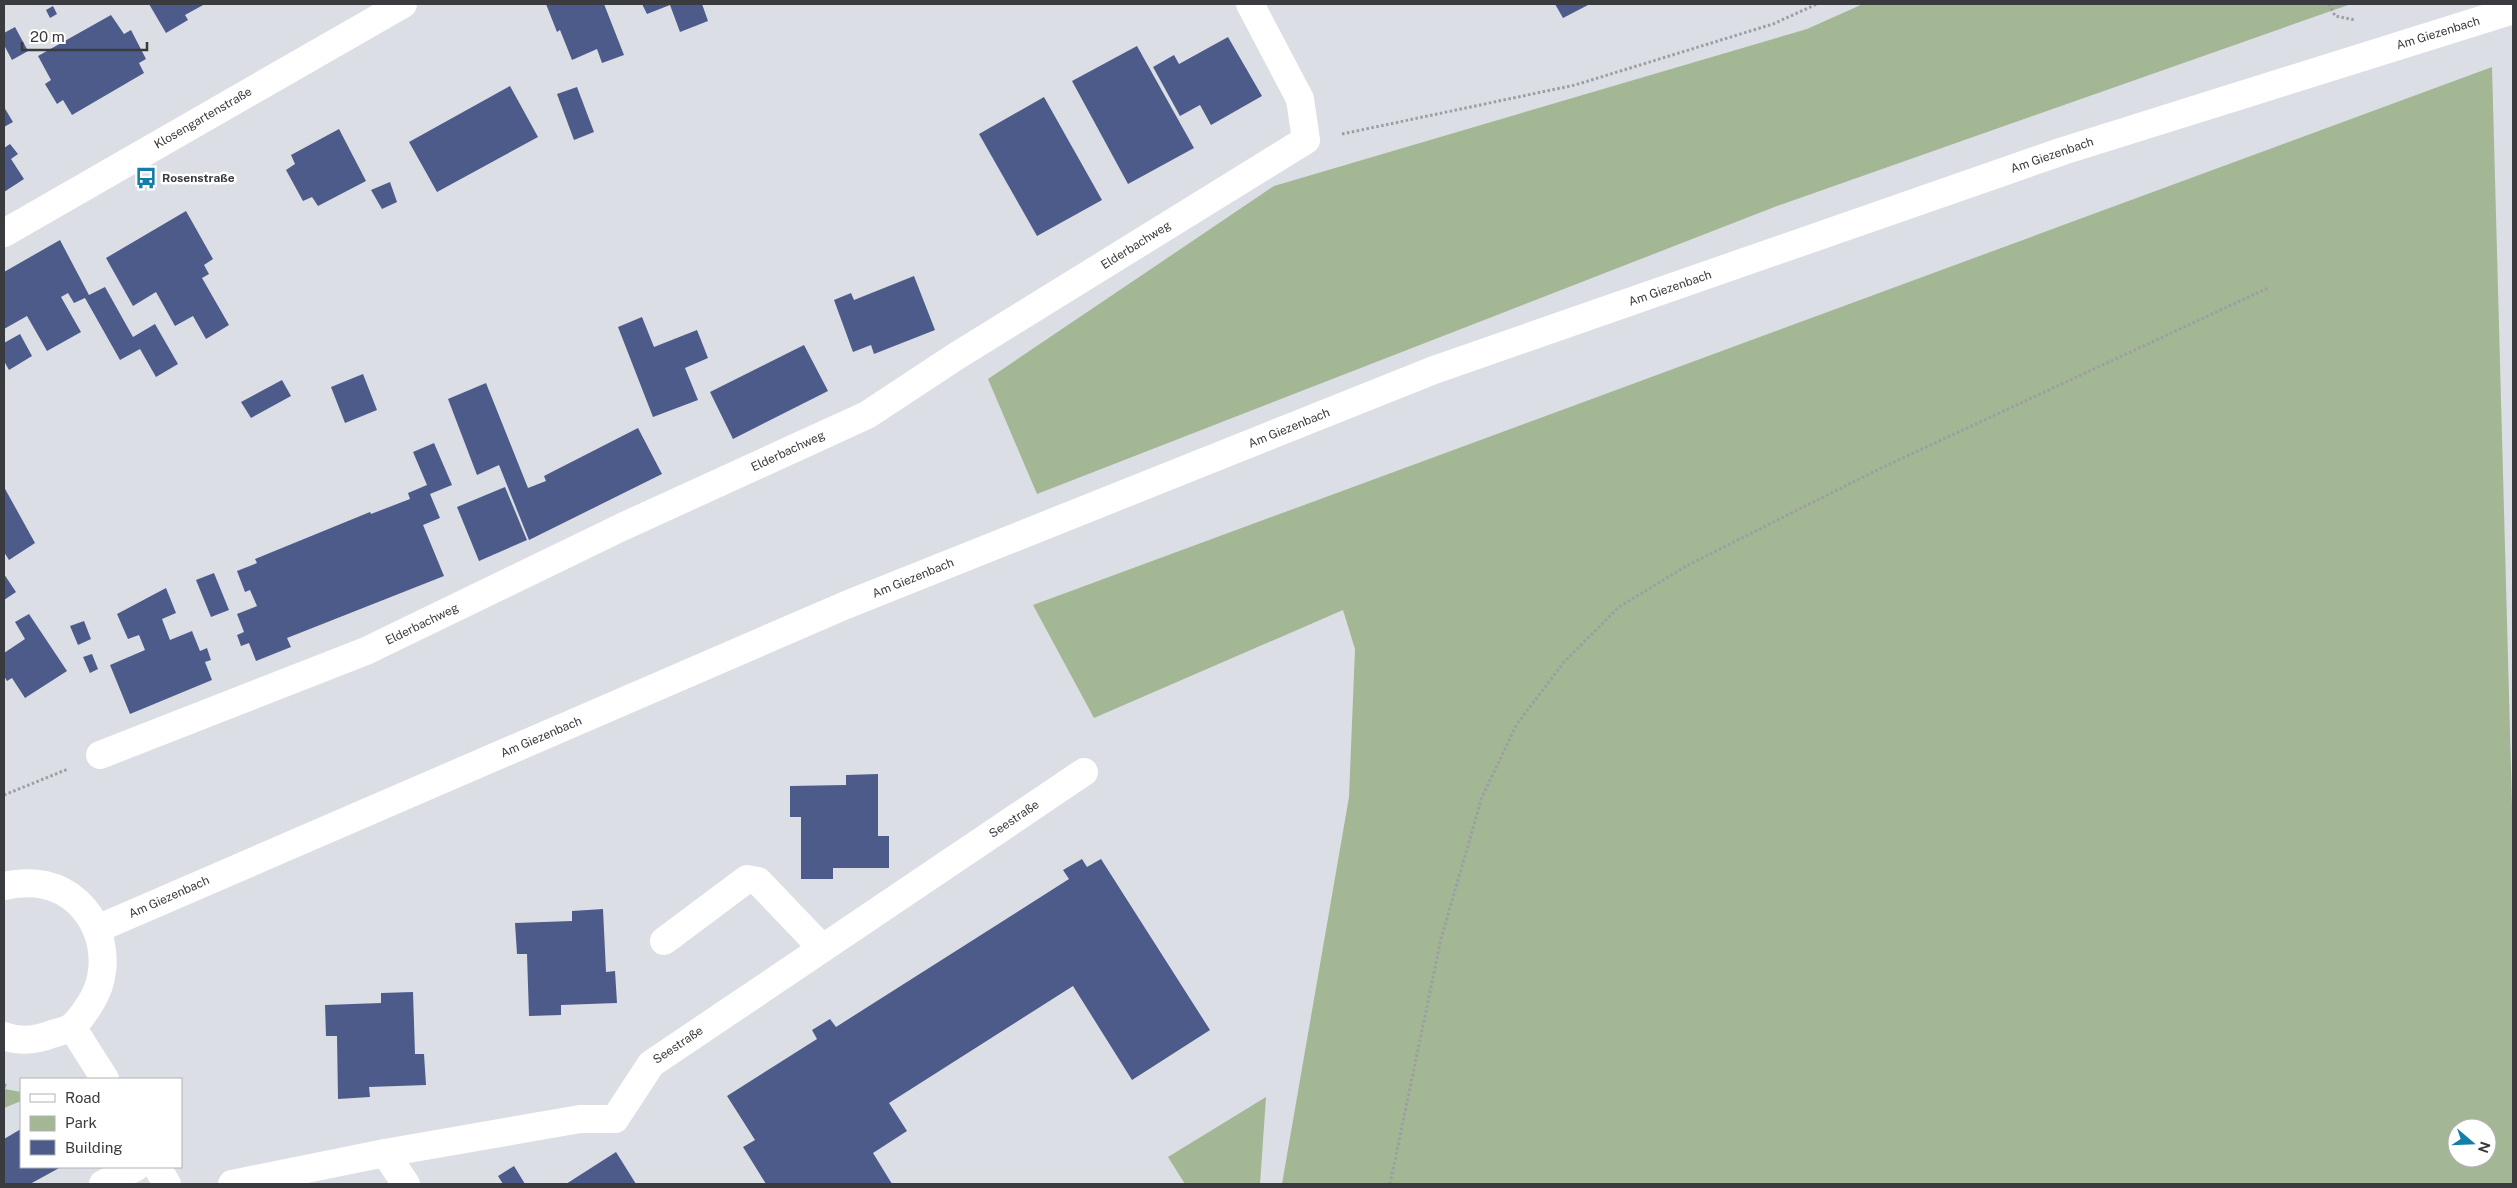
<svg xmlns="http://www.w3.org/2000/svg" width="2517" height="1188" font-family="'Public Sans',sans-serif">
<style>
.green{fill:#a3b794;fill-rule:evenodd}
.building{fill:#4d5b8b}
.lines{fill:none;stroke-linecap:round;stroke-linejoin:round}
.path{stroke:#9c9ea3;stroke-width:3;stroke-dasharray:2.5 2.5;stroke-linecap:butt}
.minor{stroke:#fff;stroke-width:28}
.labels{text-anchor:middle;stroke-width:5;stroke-linejoin:round;paint-order:stroke}
.street-label{font-size:12px;fill:#3a3b3e;stroke:#fff}
.poi-label{font-size:12px;font-weight:bold;fill:#3a3b3e;stroke:#fff;text-anchor:start}
</style>
<rect width="100%" height="100%" fill="#dcdee5"/>
<!-- green -->
<g class="green">
<polygon points="1863,4 2351,4 1777,206 1037,494 988,379 1274,186 1807,29"/>
<path d="M2492,67L2513,843V1184H1282L1349,797L1355,649L1343,610L1094,718L1033,605ZM2457,1128H2487V1158H2457Z"/>
<polygon points="4,1083 7,1084 5,1089 21,1092 21,1101 4,1108"/>
<polygon points="1266,1097 1260,1184 1185,1184 1168,1157"/>
</g>
<!-- building -->
<g class="building">
<polygon points="149,4 205,4 185,15 188,20 166,33"/>
<polygon points="546,4 604,4 624,55 602,63 597,49 572,60 560,30 557,32"/>
<polygon points="642,4 702,4 708,21 680,32 670,5 647,14"/>
<polygon points="1555,4 1590,4 1563,18"/>
<polygon points="53,6 57,14 50,18 46,10"/>
<polygon points="111,15 124,34 131,30 146,59 139,63 144,73 72,115 63,100 57,104 45,84 51,80 38,56"/>
<polygon points="15,27 28,51 12,60 4,45 4,33"/>
<polygon points="1228,37 1262,96 1211,125 1200,105 1180,116 1153,67 1174,55 1179,64"/>
<polygon points="1137,46 1194,148 1128,184 1072,81"/>
<polygon points="510,86 538,137 437,192 409,142"/>
<polygon points="577,87 594,132 574,140 557,94"/>
<polygon points="1044,97 1102,200 1037,236 979,134"/>
<polygon points="4,107 13,122 4,127"/>
<polygon points="339,129 366,181 318,206 312,197 303,201 286,170 295,164 291,155"/>
<polygon points="10,144 18,154 11,159 24,179 4,192 4,148"/>
<polygon points="390,182 397,202 382,209 371,190"/>
<polygon points="186,211 213,259 204,265 209,274 202,278 229,325 206,339 193,316 175,326 156,292 133,306 106,258"/>
<polygon points="60,240 89,295 105,287 133,337 155,324 178,364 156,377 140,349 120,360 85,298 74,303 68,293 61,297 81,332 47,351 27,316 4,329 4,272"/>
<polygon points="914,276 935,330 874,354 871,345 853,352 834,300 851,293 854,300"/>
<polygon points="642,317 654,347 697,330 708,358 685,368 698,400 653,417 618,327"/>
<polygon points="20,334 32,356 9,370 4,361 4,343"/>
<polygon points="804,345 828,391 733,439 710,392"/>
<polygon points="363,374 377,410 345,423 331,387"/>
<polygon points="282,380 291,396 251,418 241,402"/>
<polygon points="486,383 528,488 546,481 544,476 638,428 662,474 529,540 499,465 477,475 448,399"/>
<polygon points="434,443 452,485 430,494 440,518 423,525 444,576 287,638 291,647 256,661 249,643 241,646 237,635 244,632 237,614 257,606 250,590 245,592 237,571 257,563 255,559 370,512 371,514 410,499 408,493 427,485 413,452"/>
<polygon points="4,487 35,543 9,560 4,552"/>
<polygon points="505,487 527,540 479,561 457,507"/>
<polygon points="214,573 229,610 211,617 196,580"/>
<polygon points="4,574 16,592 4,600"/>
<polygon points="166,588 176,613 162,619 170,640 192,631 200,651 207,648 211,660 205,662 212,680 130,714 110,665 145,650 139,635 128,639 117,614"/>
<polygon points="29,614 67,671 25,698 12,678 7,681 4,676 4,653 25,639 15,622"/>
<polygon points="84,621 91,639 78,645 70,626"/>
<polygon points="92,654 98,669 90,673 83,657"/>
<polygon points="878,774 878,836 889,836 889,868 833,868 833,879 801,879 801,817 790,817 790,786 846,785 846,775"/>
<polygon points="1082,859 1087,867 1101,859 1210,1030 1132,1080 1073,986 889,1103 907,1131 873,1153 892,1184 766,1184 743,1147 755,1140 727,1096 817,1039 812,1030 830,1019 836,1027 1069,879 1063,870"/>
<polygon points="603,909 606,972 615,971 617,1003 561,1005 561,1015 529,1016 527,954 517,954 515,923 572,921 572,911"/>
<polygon points="413,992 415,1054 424,1054 426,1085 369,1087 370,1097 338,1099 337,1036 326,1036 325,1005 381,1003 381,993"/>
<polygon points="21,1129 21,1167 61,1167 30,1184 4,1184 4,1139"/>
<polygon points="616,1152 636,1184 566,1184"/>
<polygon points="514,1166 525,1184 503,1184 498,1176"/>
</g>
<g class="lines">
<!-- path -->
<g class="path">
<polyline points="2329,4 2335,16 2355,20"/>
<polyline points="1342,134 1575,85 1773,24 1817,4"/>
<polyline points="4,795 68,769"/>
<polyline points="1390,1184 1441,939 1482,797 1517,724 1564,662 1619,607 1688,565 1879,469 2268,288"/>
</g>
<!-- minor -->
<g class="minor">
<polyline points="4,233 403,4"/>
<polyline points="100,755 366,651 622,527 867,415 955,357 1306,140 1300,99 1250,4"/>
<path d="M4,886C18,883 31,882 45,885C98,897 118,962 90,1004C85,1012 78,1023 70,1028C65,1031 58,1032 52,1034C37,1040 20,1042 4,1036"/>
<polyline points="97,929 846,605 1434,370 2063,151 2513,10"/>
<polyline points="664,941 747,879 758,881 822,948"/>
<polyline points="72,1027 105,1079"/>
<polyline points="385,1153 406,1184"/>
<polyline points="157,1167 167,1184"/>
<polyline points="103,1184 136,1167"/>
<polyline points="232,1184 385,1153 580,1119 615,1119 651,1064 1084,772"/>
</g>
</g>
<!-- icons -->
<defs>
<g id="bus-bare" transform="scale(1.725)"><path d="M-5-6H5V4H4V6H2V4H-2V6H-4V4H-5ZM-3.5-4V0h7V-4ZM-3.5 1.2v1.5H-2V1.2ZM2 1.2v1.5H3.5V1.2Z" fill="#137fa8" stroke="#fff" stroke-width="2.5" paint-order="stroke"/></g>
</defs>
<g fill-rule="evenodd">
<use href="#bus-bare" x="146" y="178"/>
</g>
<g class="labels">
<!-- street labels -->
<g class="street-label">
<text transform="translate(2438 33) rotate(-17)" y="4">Am Giezenbach</text>
<text transform="translate(203 118) rotate(-30)" y="4">Klosengartenstraße</text>
<text transform="translate(2052 155) rotate(-19)" y="4">Am Giezenbach</text>
<text transform="translate(1136 245) rotate(-32)" y="4">Elderbachweg</text>
<text transform="translate(1670 288) rotate(-19)" y="4">Am Giezenbach</text>
<text transform="translate(1289 428) rotate(-22)" y="4">Am Giezenbach</text>
<text transform="translate(788 451) rotate(-25)" y="4">Elderbachweg</text>
<text transform="translate(913 578) rotate(-22)" y="4">Am Giezenbach</text>
<text transform="translate(422 624) rotate(-26)" y="4">Elderbachweg</text>
<text transform="translate(541 737) rotate(-23)" y="4">Am Giezenbach</text>
<text transform="translate(1014 819) rotate(-34)" y="4">Seestraße</text>
<text transform="translate(169 897) rotate(-24)" y="4">Am Giezenbach</text>
<text transform="translate(678 1045) rotate(-34)" y="4">Seestraße</text>
</g>
<!-- poi labels -->
<g class="poi-label">
<text x="162" y="182">Rosenstraße</text>
</g>
</g>
<!-- border -->
<rect width="2517" height="1188" fill="none" stroke="#3a3b3e" stroke-width="10"/>
<!-- legend -->
<rect x="20" y="1078" width="162" height="90" fill="#ffffff" stroke="#b0b1b2"/>
<rect x="30" y="1094" width="25" height="8" fill="#ffffff" stroke="#b0b1b2"/>
<text x="65" y="1103" font-size="15" fill="#3a3b3e">Road</text>
<rect x="30" y="1116" width="25" height="15" fill="#a3b794" stroke="#b0b1b2"/>
<text x="65" y="1128" font-size="15" fill="#3a3b3e">Park</text>
<rect x="30" y="1140" width="25" height="15" fill="#4d5b8b" stroke="#b0b1b2"/>
<text x="65" y="1153" font-size="15" fill="#3a3b3e">Building</text>
<!-- north arrow -->
<g transform="translate(2472 1143) rotate(109)"><circle r="24" fill="#ffffff" stroke="#b0b1b2"/>
<path d="M0-4L9 19L0 12L-9 19Z" fill="#137fa8"/>
<text y="-8" font-size="14" font-weight="bold" text-anchor="middle" fill="#3a3b3e">N</text>
</g>
<!-- scale -->
<path d="M22 42v8h125v-8" fill="none" stroke="#3a3b3e" stroke-width="2.5"/>
<text x="30" y="42" font-size="15" fill="#3a3b3e" stroke="#ffffff" stroke-width="4" paint-order="stroke">20 m</text>
</svg>
